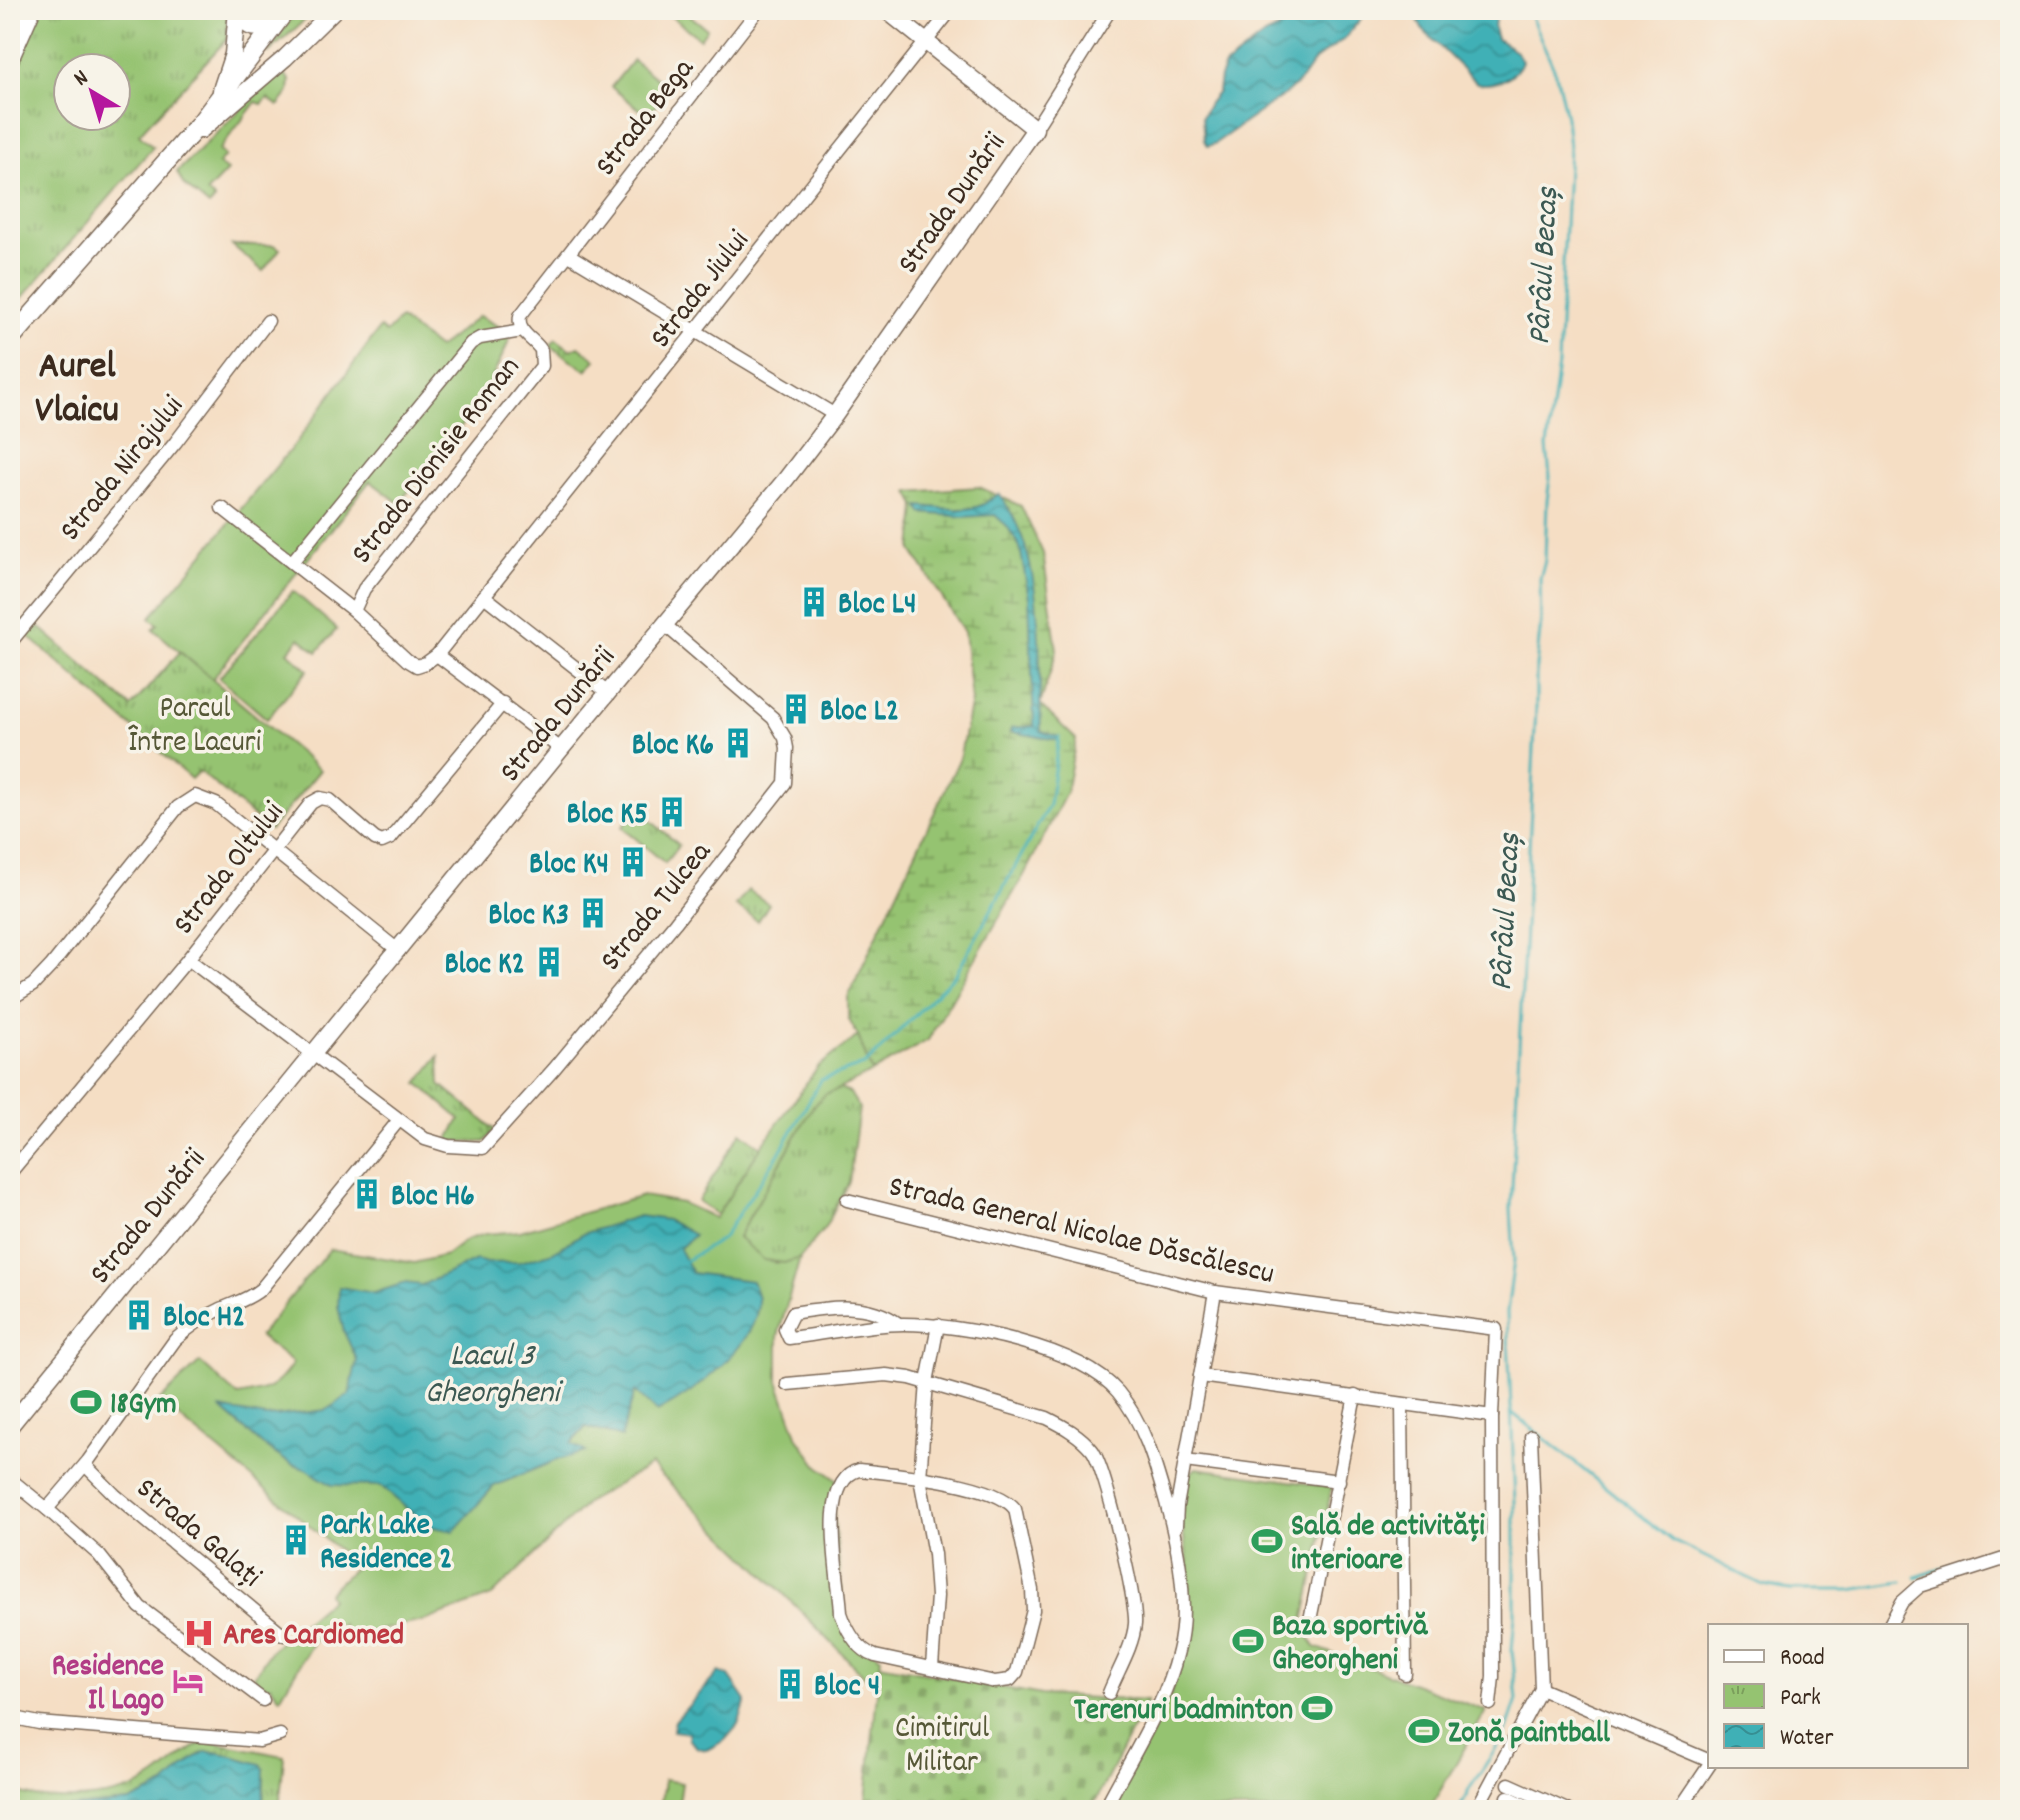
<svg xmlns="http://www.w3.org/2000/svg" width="2020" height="1820" font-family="Dekko,sans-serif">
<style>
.grass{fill:#95c371;stroke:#687648;stroke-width:2}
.wetland{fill:url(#wetland-marsh);stroke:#687648;stroke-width:2}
.cemetery{fill:url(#cemetery-stones);stroke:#687648;stroke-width:2}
.park{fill:url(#park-tufts);stroke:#687648;stroke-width:2;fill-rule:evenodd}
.water{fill:url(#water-waves);stroke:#3d6d6a;stroke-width:2}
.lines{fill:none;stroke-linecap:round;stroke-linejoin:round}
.stream{stroke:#3fb0b6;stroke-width:3}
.street-casing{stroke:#7c6958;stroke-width:15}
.secondary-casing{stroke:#7c6958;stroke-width:19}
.primary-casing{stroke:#7c6958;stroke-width:21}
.street{stroke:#fff;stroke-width:12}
.secondary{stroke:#fff;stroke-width:16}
.primary{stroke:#fff;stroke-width:18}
.labels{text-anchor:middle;stroke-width:7;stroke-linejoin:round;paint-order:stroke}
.street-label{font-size:30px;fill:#3b2a1e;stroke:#f7f3e8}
.culture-label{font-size:30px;font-weight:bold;fill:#0d838f;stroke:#f7f3e8;text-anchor:start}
.park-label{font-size:30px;fill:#565837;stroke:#f7f3e8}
.leisure-label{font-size:30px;font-weight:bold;fill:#27864d;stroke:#f7f3e8;text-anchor:start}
.health-label{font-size:30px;font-weight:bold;fill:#be3a42;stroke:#f7f3e8;text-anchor:start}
.hotel-label{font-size:30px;font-weight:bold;fill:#b23c85;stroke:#f7f3e8;text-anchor:end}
.water-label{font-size:32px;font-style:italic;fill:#3c5953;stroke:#f7f3e8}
.district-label{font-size:38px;font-weight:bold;fill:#3b2a1e;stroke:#f7f3e8}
</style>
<defs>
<pattern id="wetland-marsh" width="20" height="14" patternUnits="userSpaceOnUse" patternTransform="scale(2)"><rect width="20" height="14" fill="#95c371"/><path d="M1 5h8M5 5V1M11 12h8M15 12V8" fill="none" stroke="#7b9f5c"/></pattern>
<pattern id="cemetery-stones" width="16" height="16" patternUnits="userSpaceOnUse" patternTransform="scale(2)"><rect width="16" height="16" fill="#95c371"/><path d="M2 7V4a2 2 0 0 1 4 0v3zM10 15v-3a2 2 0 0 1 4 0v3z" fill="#7b9f5c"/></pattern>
<pattern id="park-tufts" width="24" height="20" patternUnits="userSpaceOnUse" patternTransform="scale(2)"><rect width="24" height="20" fill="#95c371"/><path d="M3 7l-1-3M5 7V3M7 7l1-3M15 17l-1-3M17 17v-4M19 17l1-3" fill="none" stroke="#7b9f5c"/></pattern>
<pattern id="water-waves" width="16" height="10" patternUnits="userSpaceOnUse" patternTransform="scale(2)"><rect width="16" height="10" fill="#3fb0b6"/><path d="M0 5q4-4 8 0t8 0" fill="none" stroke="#368f93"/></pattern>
</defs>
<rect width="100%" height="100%" fill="#f7f3e8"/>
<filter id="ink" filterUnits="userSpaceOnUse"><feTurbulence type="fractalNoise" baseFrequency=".0125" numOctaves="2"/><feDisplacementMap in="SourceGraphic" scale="16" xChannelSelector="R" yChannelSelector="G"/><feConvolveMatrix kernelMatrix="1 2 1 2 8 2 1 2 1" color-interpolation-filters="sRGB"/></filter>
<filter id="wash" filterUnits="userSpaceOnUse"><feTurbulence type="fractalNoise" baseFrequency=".006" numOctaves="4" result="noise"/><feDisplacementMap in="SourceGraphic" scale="32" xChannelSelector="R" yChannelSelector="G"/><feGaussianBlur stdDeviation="1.8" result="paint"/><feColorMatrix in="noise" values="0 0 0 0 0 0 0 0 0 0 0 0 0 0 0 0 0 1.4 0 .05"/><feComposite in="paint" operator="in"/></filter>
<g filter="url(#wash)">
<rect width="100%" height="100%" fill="#f5dec4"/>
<!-- grass -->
<g class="grass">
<polygon points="297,10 316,10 267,54"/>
<polygon points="663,10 683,10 707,29 700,39"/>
<polygon points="633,60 669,89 648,116 611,87"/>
<polygon points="280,71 290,80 289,92 278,106 268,98 262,104 256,102 219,150 225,156 218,164 227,171 207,192 215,200 209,206 183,184 177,172"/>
<polygon points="232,245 274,245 280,249 263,271"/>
<polygon points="479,316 503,329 510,339 481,402 399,503 370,481 212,679 153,629 158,624 150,618 295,444 380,328 386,333 400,319 438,348"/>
<polygon points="293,591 337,629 317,652 300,638 288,652 308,670 267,719 219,678"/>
<path d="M858,1036L872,1072C851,1084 828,1091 812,1108L738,1237L775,1263L800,1258L778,1336V1381L798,1438L818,1466L841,1483L833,1511L846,1627L881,1658L877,1689L777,1587L651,1465L589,1501L492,1596L427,1620L348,1637L342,1624L317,1635L280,1698L271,1686L259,1684L254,1676L271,1650L331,1599L328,1593L357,1565L159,1401L200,1362L238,1396C267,1391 276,1389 293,1363L259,1336L330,1249L414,1263L446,1255L466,1240L485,1234L520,1231L643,1196L682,1203L715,1218L761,1147L818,1067Z"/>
<polygon points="1196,1468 1332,1487 1303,1626 1315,1647 1486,1711 1429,1810 1109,1810 1170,1696 1186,1635 1189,1570 1181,1518 1187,1476"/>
</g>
<!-- wetland -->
<polygon class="wetland" points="979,487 1021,506 1043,553 1057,650 1040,705 1076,739 1066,793 1024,875 928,1040 872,1072 858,1036 848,1018 848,997 959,760 971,701 964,632 912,550 916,505 909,492"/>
<!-- cemetery -->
<polygon class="cemetery" points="880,1664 1041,1695 1147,1701 1091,1810 865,1810"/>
<!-- park -->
<g class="park">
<path d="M40,10H227V39L139,134L153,147L10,312V78ZM68,68H116V116H68Z"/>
<polygon points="556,339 571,350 579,346 596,360 586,370 550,346"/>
<polygon points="36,624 131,707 180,652 320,770 270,830 199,771 191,779 27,635"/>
<polygon points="637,809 679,845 665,863 622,827"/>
<polygon points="748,890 769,904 758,921 736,906"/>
<polygon points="439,1056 440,1084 495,1130 485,1142 448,1141 460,1119 418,1083"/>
<polygon points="840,1089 850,1093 859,1108 849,1182 824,1229 800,1258 784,1263 764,1260 738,1237 812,1108 825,1094"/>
<polygon points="741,1132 761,1147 717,1215 698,1201"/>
<path d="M206,1741L284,1756L279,1810H263L264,1769L200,1754L165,1785L130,1802L41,1810H10V1790C50,1806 120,1801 155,1777C173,1765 185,1750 206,1741Z"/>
<polygon points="664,1780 682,1783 678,1810 660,1810"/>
</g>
<!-- water -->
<g class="water">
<polygon points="1320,10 1368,10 1345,38 1315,60 1302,79 1288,92 1214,144 1207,146 1204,140 1202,117 1209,103 1218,92 1220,77 1225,66 1263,36 1278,29 1285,21 1316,15"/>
<path d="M1414,10H1496L1494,28L1497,39L1516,51L1522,61C1517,77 1493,87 1477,83L1422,29Z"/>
<path d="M999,494C1047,556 1038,656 1041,731L1059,737L1058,740L1011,732L1012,728L1034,726L1029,598L1020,547L1007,526L995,515L964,517L922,513L919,506C938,507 964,513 982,505C989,502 990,497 999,494Z"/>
<path d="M639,1216L667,1220L694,1235L679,1249L692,1273L752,1281C754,1286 757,1293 758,1299C760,1345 693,1393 657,1412L635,1391L621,1437L586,1427L571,1443L586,1452L557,1460L494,1486L454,1531L427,1526L381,1486L332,1485L305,1469L291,1464L262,1445L221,1409L266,1417L326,1410L349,1395L357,1360L344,1332L338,1307L339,1287L374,1293L405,1283L422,1285L476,1260L487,1263L520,1262L553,1252L582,1234Z"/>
<polygon points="719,1672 729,1676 746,1701 738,1725 725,1740 707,1750 698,1748 688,1739 689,1733 673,1731 675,1721"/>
<polygon points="205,1752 217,1752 261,1764 264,1769 263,1810 41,1810 130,1802 165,1785 193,1759"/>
</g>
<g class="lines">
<!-- stream -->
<g class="stream">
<polyline points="685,1261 722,1239 778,1155 821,1080 864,1065 871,1059 956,974 1049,805 1059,737"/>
<polyline points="1511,1412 1673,1541 1763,1585 1790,1590 1850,1590 1902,1582"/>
<polyline points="2005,1549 2010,1548"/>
<polyline points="1916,1577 1994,1552"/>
<polyline points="1459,1810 1470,1788 1505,1735 1517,1700 1512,1650 1515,1615 1515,1503 1507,1312 1514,1260 1511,1209 1536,708 1536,666 1541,623 1540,579 1545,560 1547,501 1550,477 1547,447 1558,364 1569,148 1566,117 1556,73 1528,10"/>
</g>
</g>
</g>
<g filter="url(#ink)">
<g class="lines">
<!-- street casing -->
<g class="street-casing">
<g id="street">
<polyline points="1035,129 1110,10"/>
<polyline points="569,255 835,415"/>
<polyline points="222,508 354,611 407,660 417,666 426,663 437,655 951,10"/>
<polyline points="292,562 471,343 480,338 522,331"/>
<polyline points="484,596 608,693"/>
<path d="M354,611L364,589L542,366L541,350C533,338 517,333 520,316L758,10"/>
<polyline points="10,643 175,443 268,321"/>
<polyline points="437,655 561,749"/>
<polyline points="188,959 425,1139 448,1146 483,1148 554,1069 675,923 785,783 787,748 785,738 773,718 665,625"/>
<polyline points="10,999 33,985 51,966 178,807 195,796 216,804 399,951"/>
<polyline points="10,1173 188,959 311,803 320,798 330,800 375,839 382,842 391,838 503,703"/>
<polyline points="847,1200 1215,1292 1496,1329 1492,1416 1493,1677 1490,1704"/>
<path d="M899,1324C867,1301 830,1307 793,1313L785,1329L789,1338C825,1334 867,1324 903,1324C961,1324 1079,1346 1118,1392C1144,1423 1155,1463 1166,1502C1178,1546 1190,1606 1178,1651C1165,1707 1130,1759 1104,1810"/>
<polyline points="1200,1376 1492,1416"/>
<path d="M787,1384L886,1375L910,1378L1047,1418C1063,1426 1080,1435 1092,1450C1105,1466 1137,1602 1135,1624C1133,1647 1117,1672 1109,1693"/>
<polyline points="1402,1404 1405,1674"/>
<polyline points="1185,1461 1339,1481"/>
<polyline points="85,1465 115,1495 284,1635"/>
<path d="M859,1470C895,1474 994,1482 1015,1509L1032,1590L1033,1610L1017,1672L1010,1680L995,1682L875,1656C857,1649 847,1631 841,1613C840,1580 816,1481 859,1470Z"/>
<path d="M10,1479L47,1509L88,1461L175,1340C188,1328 203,1317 219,1310C234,1303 248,1300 261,1289L399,1120"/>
<polyline points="47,1509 99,1555 140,1607 263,1700"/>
<polyline points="1176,1526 1177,1506 1215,1292"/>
<polyline points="1309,1625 1355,1396"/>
<polyline points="1889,1626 1902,1602 1920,1586 2010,1557"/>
<polyline points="932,1667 937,1596 934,1554 920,1478 927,1382 938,1325"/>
<polyline points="1541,1689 1710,1761"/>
<polyline points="10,1717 39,1723 259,1741 280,1735"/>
<polyline points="1509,1784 1567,1810"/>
<polyline points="1508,1797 1535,1810"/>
<polyline points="1476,1810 1541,1689 1531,1436"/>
<polyline points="1679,1810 1710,1764"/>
</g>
</g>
<!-- secondary casing -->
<g class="secondary-casing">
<g id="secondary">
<path d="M239,10C247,35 259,28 279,20"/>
<polyline points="10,60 32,10"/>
<polyline points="221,90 233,54 237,10"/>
<polyline points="201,130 285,58 334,10"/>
<polyline points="10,1426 561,749 786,479 835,415 1035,129 886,10"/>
</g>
</g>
<!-- primary casing -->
<g class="primary-casing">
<polyline id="primary" points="10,340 201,122 286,10"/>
</g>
<!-- street -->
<use href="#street" class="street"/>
<!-- secondary -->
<use href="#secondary" class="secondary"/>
<!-- primary -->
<use href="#primary" class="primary"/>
</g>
</g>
<!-- icons -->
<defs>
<g id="building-bare" transform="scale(2.4)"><path d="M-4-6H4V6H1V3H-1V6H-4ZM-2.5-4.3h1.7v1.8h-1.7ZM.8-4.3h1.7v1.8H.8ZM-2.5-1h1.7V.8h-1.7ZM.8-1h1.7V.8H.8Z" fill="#0f9aa8" stroke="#f7f3e8" stroke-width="2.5" paint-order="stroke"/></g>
<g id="stadium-bare" transform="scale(2.4)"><path d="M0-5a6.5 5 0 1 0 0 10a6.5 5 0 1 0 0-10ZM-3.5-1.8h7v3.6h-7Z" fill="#2e9e5b" stroke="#f7f3e8" stroke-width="2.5" paint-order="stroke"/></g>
<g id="hospital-bare" transform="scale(2.4)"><path d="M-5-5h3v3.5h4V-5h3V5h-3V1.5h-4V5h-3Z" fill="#e0444e" stroke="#f7f3e8" stroke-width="2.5" paint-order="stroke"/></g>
<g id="hotel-bare" transform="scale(2.4)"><path d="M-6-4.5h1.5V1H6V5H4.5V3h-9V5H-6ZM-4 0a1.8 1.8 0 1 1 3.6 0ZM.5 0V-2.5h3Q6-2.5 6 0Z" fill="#d1479c" stroke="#f7f3e8" stroke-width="2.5" paint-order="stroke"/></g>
</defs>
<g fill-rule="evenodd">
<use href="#building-bare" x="814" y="602"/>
<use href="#building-bare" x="796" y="709"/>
<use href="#building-bare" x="738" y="743"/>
<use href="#building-bare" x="672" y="812"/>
<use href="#building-bare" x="633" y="862"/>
<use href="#building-bare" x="593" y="913"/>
<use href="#building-bare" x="549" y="962"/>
<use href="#building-bare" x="367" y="1194"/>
<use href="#building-bare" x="139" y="1315"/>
<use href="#stadium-bare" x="86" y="1402"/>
<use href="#building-bare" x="296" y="1540"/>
<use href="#stadium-bare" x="1267" y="1541"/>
<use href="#hospital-bare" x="199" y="1633"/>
<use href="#stadium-bare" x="1248" y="1641"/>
<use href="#hotel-bare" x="188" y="1681"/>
<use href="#building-bare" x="790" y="1684"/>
<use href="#stadium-bare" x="1317" y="1708"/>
<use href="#stadium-bare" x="1424" y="1731"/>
</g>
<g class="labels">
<!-- street labels -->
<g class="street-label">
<text transform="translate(643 116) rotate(-52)" y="10">Strada Bega</text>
<text transform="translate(950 202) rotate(-55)" y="10">Strada Dunării</text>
<text transform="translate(698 288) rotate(-52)" y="10">Strada Jiului</text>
<text transform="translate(434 459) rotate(-52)" y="10">Strada Dionisie Roman</text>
<text transform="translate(120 467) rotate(-51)" y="10">Strada Nirajului</text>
<text transform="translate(556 713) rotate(-51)" y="10">Strada Dunării</text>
<text transform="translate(227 867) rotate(-52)" y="10">Strada Oltului</text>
<text transform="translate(654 905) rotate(-51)" y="10">Strada Tulcea</text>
<text transform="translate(146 1215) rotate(-51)" y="10">Strada Dunării</text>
<text transform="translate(1082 1228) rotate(13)" y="10">Strada General Nicolae Dăscălescu</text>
<text transform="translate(200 1531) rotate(40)" y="10">Strada Galați</text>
</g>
<!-- culture labels -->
<g class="culture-label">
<text x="838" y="612">Bloc L4</text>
<text x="820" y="719">Bloc L2</text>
<text x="714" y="753" text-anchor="end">Bloc K6</text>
<text x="648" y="822" text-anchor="end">Bloc K5</text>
<text x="609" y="872" text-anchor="end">Bloc K4</text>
<text x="569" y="923" text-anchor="end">Bloc K3</text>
<text x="525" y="972" text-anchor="end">Bloc K2</text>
<text x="391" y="1204">Bloc H6</text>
<text x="163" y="1325">Bloc H2</text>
<text x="320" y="1533">Park Lake<tspan x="320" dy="34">Residence 2</tspan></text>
<text x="814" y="1694">Bloc 4</text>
</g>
<!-- park labels -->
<g class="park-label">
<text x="195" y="716">Parcul<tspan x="195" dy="34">Între Lacuri</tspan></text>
<text x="942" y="1736">Cimitirul<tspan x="942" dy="34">Militar</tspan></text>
</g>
<!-- leisure labels -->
<g class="leisure-label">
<text x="110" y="1412">18Gym</text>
<text x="1291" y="1534">Sală de activități<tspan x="1291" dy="34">interioare</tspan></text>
<text x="1272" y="1634">Baza sportivă<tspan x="1272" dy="34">Gheorgheni</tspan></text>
<text x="1293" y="1718" text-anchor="end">Terenuri badminton</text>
<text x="1448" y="1741">Zonă paintball</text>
</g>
<!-- health labels -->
<g class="health-label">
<text x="223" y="1643">Ares Cardiomed</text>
</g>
<!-- hotel labels -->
<g class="hotel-label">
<text x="164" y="1674">Residence<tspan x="164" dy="34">Il Lago</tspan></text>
</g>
<!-- water labels -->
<g class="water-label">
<text transform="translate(1541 266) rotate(-87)" y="11">Pârâul Becaș</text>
<text transform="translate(1503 912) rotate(-87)" y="11">Pârâul Becaș</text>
<text x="492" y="1364">Lacul 3<tspan x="492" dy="37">Gheorgheni</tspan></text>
</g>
<!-- district labels -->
<g class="district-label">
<text x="77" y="376">Aurel<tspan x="77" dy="44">Vlaicu</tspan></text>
</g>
</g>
<!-- margin -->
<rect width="2020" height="1820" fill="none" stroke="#f7f3e8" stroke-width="40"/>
<!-- legend -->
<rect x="1708" y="1624" width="260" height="144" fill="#f7f3e8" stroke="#aca397" stroke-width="2"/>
<rect x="1724" y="1650" width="40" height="12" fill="#ffffff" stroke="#aca397" stroke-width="2"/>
<text x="1780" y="1664" font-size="24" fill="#3b2a1e">Road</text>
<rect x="1724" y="1684" width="40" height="24" fill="url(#park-tufts)" stroke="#aca397" stroke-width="2"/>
<text x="1780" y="1704" font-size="24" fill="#3b2a1e">Park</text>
<rect x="1724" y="1724" width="40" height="24" fill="url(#water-waves)" stroke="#aca397" stroke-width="2"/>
<text x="1780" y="1744" font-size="24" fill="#3b2a1e">Water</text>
<!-- north arrow -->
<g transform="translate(92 92) rotate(322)"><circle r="38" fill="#f7f3e8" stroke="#aca397" stroke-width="2"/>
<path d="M0-6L14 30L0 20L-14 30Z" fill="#b5179e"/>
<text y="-12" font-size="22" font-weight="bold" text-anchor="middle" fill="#3b2a1e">N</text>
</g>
</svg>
